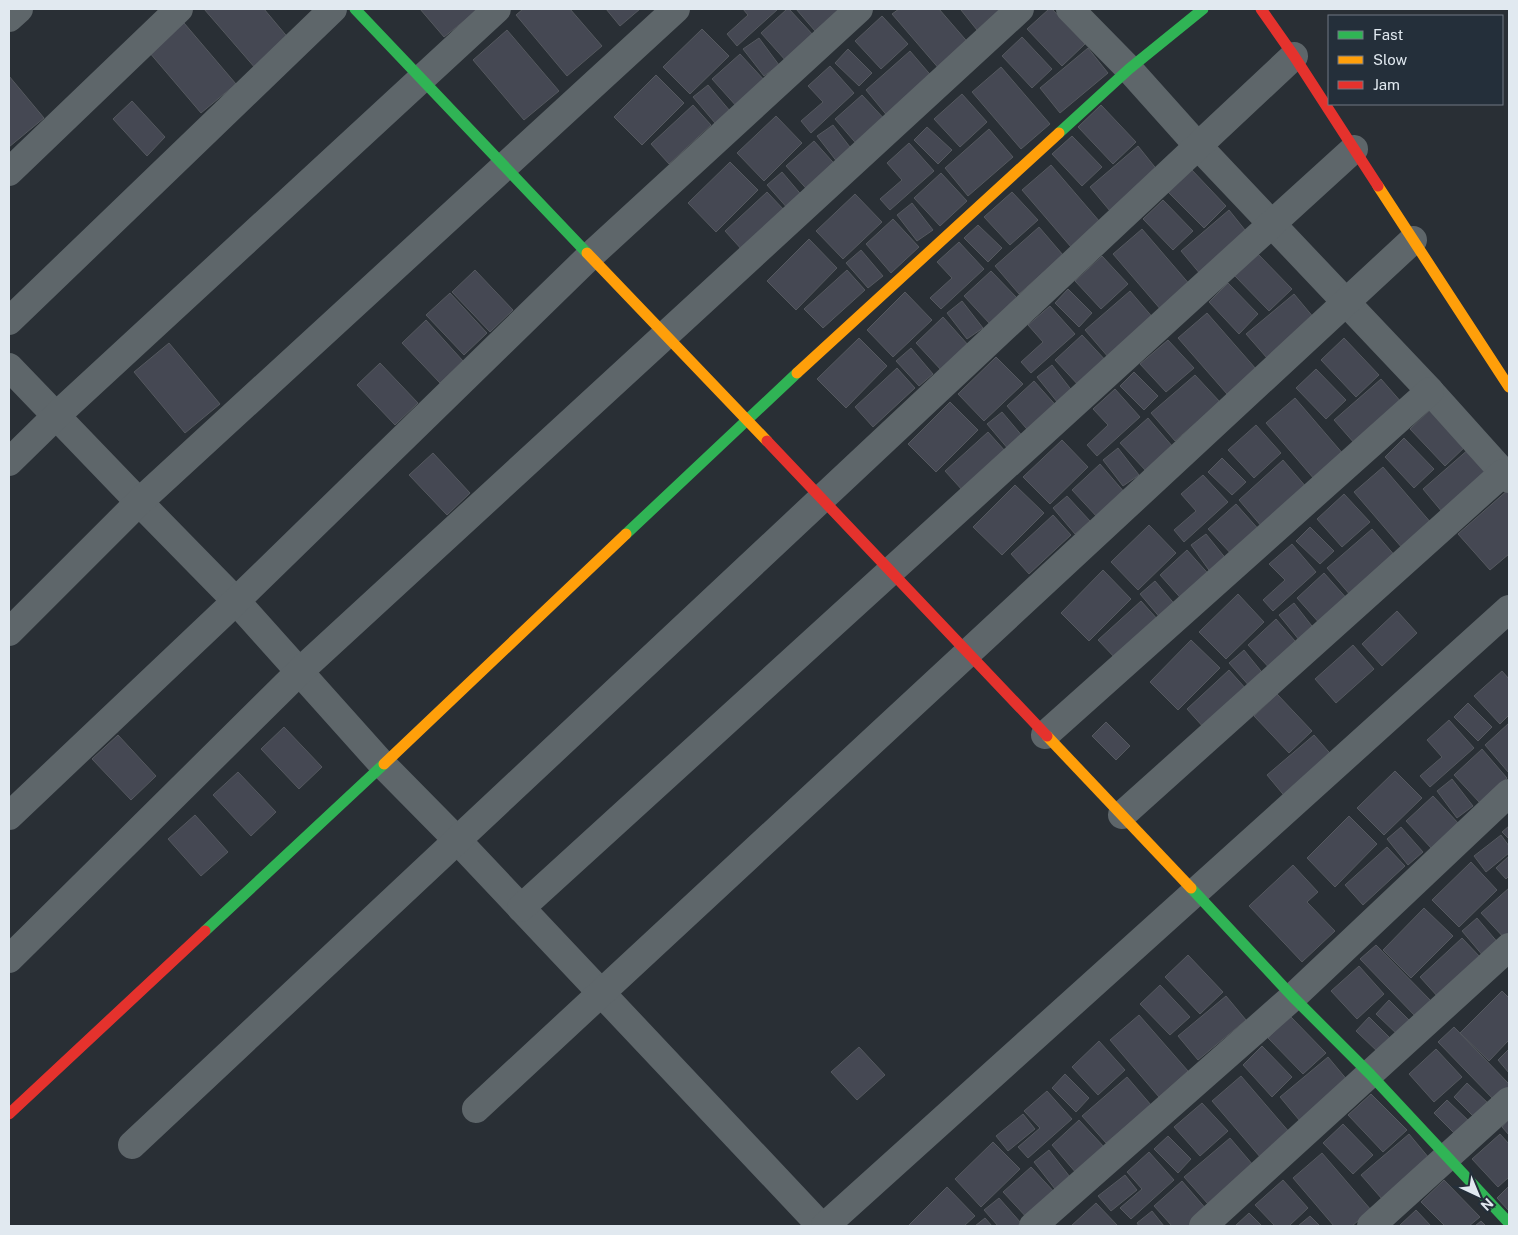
<svg xmlns="http://www.w3.org/2000/svg" width="1518" height="1235" font-family="'Public Sans',sans-serif">
<style>
.building{fill:#454853;stroke:#55595f}
.lines{fill:none;stroke-linecap:round;stroke-linejoin:round}
.street{stroke:#5e666a;stroke-width:28}
.fast{stroke:#30b455;stroke-width:11}
.slow{stroke:#ff9f0a;stroke-width:11}
.jam{stroke:#e5322d;stroke-width:11}
</style>
<rect width="100%" height="100%" fill="#292f35"/>
<!-- building -->
<g class="building">
<polygon points="204,9 264,9 290,40 256,69"/>
<polygon points="420,9 479,9 444,37"/>
<polygon points="523,9 570,9 602,46 567,76 516,15"/>
<polygon points="606,9 640,9 620,26"/>
<polygon points="743,9 778,9 737,46 727,34 748,15"/>
<polygon points="787,9 789,9 814,36 786,61 761,33"/>
<polygon points="796,9 840,9 815,31"/>
<polygon points="899,9 939,9 971,46 941,71 892,14"/>
<polygon points="962,9 1012,9 981,35 961,10"/>
<polygon points="1049,9 1052,9 1085,44 1062,66 1027,29"/>
<polygon points="882,16 908,44 881,69 855,41"/>
<polygon points="184,23 236,84 201,113 149,52"/>
<polygon points="702,29 729,56 690,94 663,67"/>
<polygon points="507,30 559,91 524,120 473,60"/>
<polygon points="1022,37 1052,69 1032,88 1002,56"/>
<polygon points="759,38 779,65 764,76 743,49"/>
<polygon points="1088,48 1108,73 1060,113 1040,88"/>
<polygon points="848,49 872,73 859,86 835,63"/>
<polygon points="910,51 934,79 889,118 866,90"/>
<polygon points="740,54 766,82 738,108 712,79"/>
<polygon points="830,66 854,93 811,133 801,121 823,102 808,86"/>
<polygon points="1001,67 1050,124 1021,149 972,92"/>
<polygon points="656,75 684,103 642,145 614,117"/>
<polygon points="9,76 44,118 9,147"/>
<polygon points="708,85 730,111 715,123 693,97"/>
<polygon points="962,94 987,122 960,147 934,119"/>
<polygon points="862,95 888,123 860,148 835,119"/>
<polygon points="132,101 165,137 147,156 113,119"/>
<polygon points="693,105 711,125 669,164 651,144"/>
<polygon points="1101,105 1136,142 1113,164 1078,127"/>
<polygon points="776,116 802,143 764,181 737,153"/>
<polygon points="833,125 853,151 838,163 817,136"/>
<polygon points="927,127 952,150 938,164 914,140"/>
<polygon points="989,129 1013,157 968,196 945,168"/>
<polygon points="1072,136 1102,167 1082,186 1052,154"/>
<polygon points="814,141 840,170 812,195 786,166"/>
<polygon points="909,143 934,171 890,210 880,199 902,180 887,163"/>
<polygon points="1138,146 1158,171 1110,211 1090,187"/>
<polygon points="730,162 758,190 716,232 688,203"/>
<polygon points="1051,165 1100,222 1071,247 1022,190"/>
<polygon points="1191,169 1226,206 1204,228 1168,192"/>
<polygon points="782,172 804,198 789,210 767,185"/>
<polygon points="941,173 967,201 940,226 914,198"/>
<polygon points="767,192 786,212 743,251 725,231"/>
<polygon points="1012,192 1038,220 1010,245 984,217"/>
<polygon points="855,194 882,222 843,259 816,231"/>
<polygon points="1163,200 1193,231 1173,250 1143,219"/>
<polygon points="912,203 933,230 917,241 897,215"/>
<polygon points="1229,210 1249,235 1201,275 1181,251"/>
<polygon points="893,219 919,247 891,273 866,244"/>
<polygon points="978,225 1002,248 988,262 964,238"/>
<polygon points="1039,227 1063,255 1019,294 995,266"/>
<polygon points="1142,229 1191,286 1162,311 1113,254"/>
<polygon points="809,239 837,268 796,310 767,281"/>
<polygon points="959,242 984,269 941,309 930,298 952,278 937,262"/>
<polygon points="861,250 883,276 868,288 846,263"/>
<polygon points="1257,253 1292,289 1269,311 1234,275"/>
<polygon points="1102,256 1128,284 1101,309 1075,281"/>
<polygon points="475,270 513,310 490,332 452,292"/>
<polygon points="847,270 865,290 823,328 804,309"/>
<polygon points="991,271 1018,299 990,324 964,296"/>
<polygon points="1228,283 1258,314 1239,334 1209,302"/>
<polygon points="1068,289 1092,313 1079,327 1055,303"/>
<polygon points="1130,291 1154,319 1109,358 1085,330"/>
<polygon points="905,292 932,320 893,357 867,330"/>
<polygon points="450,293 487,333 464,355 426,315"/>
<polygon points="1294,294 1314,318 1267,358 1246,334"/>
<polygon points="962,301 983,328 967,339 947,313"/>
<polygon points="1050,306 1075,334 1031,373 1021,362 1043,342 1028,325"/>
<polygon points="1207,313 1256,369 1227,394 1178,338"/>
<polygon points="943,317 969,346 942,371 916,343"/>
<polygon points="426,320 463,361 440,383 402,343"/>
<polygon points="1082,335 1108,363 1081,388 1055,360"/>
<polygon points="859,338 887,366 846,408 817,379"/>
<polygon points="1344,338 1379,375 1356,397 1321,360"/>
<polygon points="1168,340 1194,368 1166,392 1140,364"/>
<polygon points="169,343 220,404 185,433 134,372"/>
<polygon points="911,348 933,374 919,386 896,361"/>
<polygon points="996,357 1023,384 984,421 958,394"/>
<polygon points="380,363 418,403 395,425 357,385"/>
<polygon points="1052,365 1073,392 1058,403 1037,377"/>
<polygon points="897,368 915,388 873,427 855,407"/>
<polygon points="1316,369 1346,400 1326,419 1296,388"/>
<polygon points="1134,372 1158,396 1144,410 1120,386"/>
<polygon points="1195,375 1220,402 1175,441 1151,413"/>
<polygon points="1381,379 1402,403 1355,444 1334,420"/>
<polygon points="1034,381 1060,410 1032,435 1007,406"/>
<polygon points="1115,389 1140,417 1097,456 1087,445 1108,425 1093,409"/>
<polygon points="1295,398 1344,455 1315,480 1266,423"/>
<polygon points="950,402 978,430 936,472 908,444"/>
<polygon points="1433,407 1468,444 1445,466 1410,429"/>
<polygon points="1002,412 1024,438 1009,450 987,424"/>
<polygon points="1148,418 1173,447 1146,471 1120,443"/>
<polygon points="1256,425 1281,453 1254,478 1228,450"/>
<polygon points="988,432 1006,452 963,491 945,471"/>
<polygon points="1404,438 1434,469 1414,488 1385,457"/>
<polygon points="1062,440 1088,467 1050,504 1023,477"/>
<polygon points="1118,448 1139,475 1123,486 1103,460"/>
<polygon points="1470,448 1491,473 1443,513 1423,489"/>
<polygon points="433,453 470,493 447,515 409,475"/>
<polygon points="1222,458 1246,482 1232,495 1208,472"/>
<polygon points="1283,460 1307,488 1262,527 1239,500"/>
<polygon points="1100,464 1125,493 1098,518 1072,490"/>
<polygon points="1383,467 1432,524 1403,549 1354,492"/>
<polygon points="1203,475 1228,502 1184,542 1174,530 1196,511 1181,494"/>
<polygon points="1015,485 1044,513 1002,555 973,527"/>
<polygon points="1509,489 1509,554 1490,570 1458,534"/>
<polygon points="1344,494 1370,522 1342,547 1317,519"/>
<polygon points="1067,496 1090,521 1075,534 1053,508"/>
<polygon points="1236,504 1261,532 1234,557 1208,529"/>
<polygon points="1053,515 1071,535 1029,574 1011,554"/>
<polygon points="1149,525 1176,553 1138,590 1111,562"/>
<polygon points="1310,527 1334,551 1320,564 1296,541"/>
<polygon points="1372,529 1396,557 1351,596 1327,568"/>
<polygon points="1206,534 1227,560 1211,573 1191,545"/>
<polygon points="1292,544 1316,572 1273,611 1263,600 1285,580 1269,564"/>
<polygon points="1187,550 1213,579 1186,604 1160,575"/>
<polygon points="1103,570 1131,599 1089,641 1061,613"/>
<polygon points="1324,573 1349,601 1322,626 1297,598"/>
<polygon points="1155,581 1177,607 1162,620 1140,594"/>
<polygon points="1238,594 1264,622 1226,659 1199,632"/>
<polygon points="1141,601 1159,621 1117,660 1098,640"/>
<polygon points="1294,603 1315,630 1300,641 1279,615"/>
<polygon points="1397,611 1417,633 1382,666 1362,644"/>
<polygon points="1276,619 1301,648 1274,673 1248,645"/>
<polygon points="1191,640 1220,668 1178,710 1150,682"/>
<polygon points="1353,645 1374,669 1336,703 1315,679"/>
<polygon points="1244,650 1265,676 1251,688 1229,663"/>
<polygon points="1229,670 1247,690 1205,729 1187,709"/>
<polygon points="1502,671 1509,679 1509,715 1500,724 1474,696"/>
<polygon points="1277,694 1312,731 1289,753 1254,716"/>
<polygon points="1468,703 1492,727 1478,741 1454,717"/>
<polygon points="1449,720 1474,748 1430,787 1420,776 1442,757 1427,740"/>
<polygon points="1106,722 1130,746 1116,760 1092,736"/>
<polygon points="1509,723 1509,772 1508,772 1485,745"/>
<polygon points="284,727 322,767 299,789 261,749"/>
<polygon points="118,735 156,776 131,800 92,759"/>
<polygon points="1314,735 1335,759 1287,799 1267,775"/>
<polygon points="1482,749 1507,778 1480,803 1454,775"/>
<polygon points="1395,771 1422,798 1384,835 1357,808"/>
<polygon points="238,772 276,812 251,836 213,795"/>
<polygon points="1452,779 1473,806 1457,818 1437,791"/>
<polygon points="1433,796 1459,824 1432,849 1406,821"/>
<polygon points="195,815 228,852 201,876 168,839"/>
<polygon points="1349,816 1377,844 1335,887 1307,858"/>
<polygon points="1509,826 1509,839 1502,832"/>
<polygon points="1401,827 1423,852 1408,865 1387,839"/>
<polygon points="1501,835 1509,846 1509,853 1486,872 1474,856"/>
<polygon points="1387,847 1405,866 1363,905 1345,885"/>
<polygon points="1509,856 1509,876 1506,879 1496,868"/>
<polygon points="1471,862 1497,890 1459,927 1432,900"/>
<polygon points="1293,865 1318,892 1307,902 1335,931 1302,962 1249,906"/>
<polygon points="1509,888 1509,939 1507,941 1481,913"/>
<polygon points="1424,908 1453,936 1411,978 1383,950"/>
<polygon points="1477,918 1499,944 1484,957 1462,931"/>
<polygon points="1462,938 1481,958 1438,997 1420,977"/>
<polygon points="1376,945 1433,1003 1417,1018 1360,959"/>
<polygon points="1188,955 1223,992 1200,1014 1165,977"/>
<polygon points="1359,966 1384,994 1357,1019 1331,991"/>
<polygon points="1160,985 1190,1017 1170,1035 1140,1004"/>
<polygon points="1502,991 1509,998 1509,1040 1489,1061 1460,1033"/>
<polygon points="1226,996 1246,1020 1198,1060 1178,1036"/>
<polygon points="1389,1000 1413,1024 1400,1037 1376,1014"/>
<polygon points="1139,1015 1188,1071 1159,1097 1110,1040"/>
<polygon points="1290,1016 1326,1053 1303,1074 1268,1038"/>
<polygon points="1369,1017 1393,1041 1380,1054 1356,1031"/>
<polygon points="1454,1027 1509,1084 1509,1087 1495,1101 1438,1042"/>
<polygon points="1099,1041 1125,1070 1098,1095 1072,1067"/>
<polygon points="1262,1046 1292,1077 1272,1097 1243,1065"/>
<polygon points="859,1047 885,1075 857,1100 831,1072"/>
<polygon points="1436,1049 1462,1077 1434,1102 1409,1074"/>
<polygon points="1509,1049 1509,1073 1498,1060"/>
<polygon points="1328,1057 1348,1081 1300,1121 1280,1097"/>
<polygon points="1065,1074 1089,1098 1076,1112 1052,1088"/>
<polygon points="1241,1076 1290,1133 1261,1158 1212,1101"/>
<polygon points="1127,1077 1151,1105 1106,1143 1082,1116"/>
<polygon points="1467,1083 1491,1106 1477,1120 1454,1097"/>
<polygon points="1047,1091 1072,1119 1028,1158 1018,1147 1040,1128 1024,1111"/>
<polygon points="1371,1094 1407,1130 1383,1152 1348,1115"/>
<polygon points="1447,1100 1471,1123 1458,1137 1434,1113"/>
<polygon points="1202,1103 1228,1131 1200,1156 1174,1127"/>
<polygon points="1023,1114 1035,1129 1008,1151 996,1136"/>
<polygon points="1509,1119 1509,1135 1502,1127"/>
<polygon points="1079,1120 1105,1148 1077,1174 1052,1145"/>
<polygon points="1343,1124 1373,1155 1353,1174 1323,1143"/>
<polygon points="1409,1134 1429,1158 1382,1199 1361,1175"/>
<polygon points="1500,1134 1509,1144 1509,1177 1498,1187 1472,1159"/>
<polygon points="1168,1136 1191,1159 1178,1173 1154,1149"/>
<polygon points="1230,1138 1253,1165 1208,1204 1184,1177"/>
<polygon points="993,1142 1020,1169 981,1207 955,1179"/>
<polygon points="1049,1150 1070,1177 1055,1189 1034,1162"/>
<polygon points="1149,1152 1174,1180 1131,1219 1120,1208 1142,1189 1127,1172"/>
<polygon points="1322,1153 1371,1210 1352,1226 1334,1226 1293,1178"/>
<polygon points="1031,1167 1057,1195 1029,1220 1003,1192"/>
<polygon points="1125,1175 1137,1190 1111,1211 1098,1196"/>
<polygon points="1283,1180 1308,1208 1289,1226 1275,1226 1255,1205"/>
<polygon points="1444,1180 1480,1217 1469,1226 1445,1226 1421,1202"/>
<polygon points="1182,1181 1207,1210 1189,1226 1172,1226 1154,1206"/>
<polygon points="1509,1186 1509,1211 1497,1198"/>
<polygon points="947,1187 975,1216 964,1226 908,1226"/>
<polygon points="999,1198 1021,1223 1017,1226 998,1226 984,1210"/>
<polygon points="1096,1203 1118,1226 1071,1226"/>
<polygon points="1416,1210 1431,1226 1399,1226"/>
<polygon points="1152,1211 1164,1226 1139,1226 1137,1223"/>
<polygon points="1249,1213 1262,1226 1235,1226"/>
<polygon points="1310,1216 1320,1226 1298,1226"/>
<polygon points="985,1218 992,1226 975,1226"/>
<polygon points="1481,1221 1486,1226 1475,1226"/>
</g>
<g class="lines">
<!-- street -->
<g class="street">
<polyline points="1070,9 1129,69 1198,146 1430,391 1509,479"/>
<polyline points="9,18 19,9"/>
<polyline points="9,172 179,9"/>
<polyline points="9,321 333,9"/>
<polyline points="9,367 139,502 236,601 383,765 457,840 821,1226"/>
<polyline points="9,462 57,415 497,9"/>
<polyline points="9,632 139,502 676,9"/>
<polyline points="1045,735 1430,391"/>
<polyline points="1122,815 1503,473"/>
<polyline points="9,816 236,601 590,256 859,9"/>
<polyline points="521,908 1354,149"/>
<polyline points="9,959 299,672 1020,9"/>
<polyline points="476,1109 1413,240"/>
<polyline points="132,1145 1294,56"/>
<polyline points="825,1226 1509,609"/>
<polyline points="1033,1226 1293,997 1509,793"/>
<polyline points="1203,1226 1509,947"/>
<polyline points="1371,1226 1509,1101"/>
</g>
<!-- fast -->
<g class="fast">
<polyline points="355,9 587,253"/>
<polyline points="1059,133 1129,69 1203,9"/>
<polyline points="626,534 797,373"/>
<polyline points="1191,888 1293,997 1370,1074 1509,1223"/>
<polyline points="205,931 384,764"/>
</g>
<!-- slow -->
<g class="slow">
<polyline points="1378,186 1509,387"/>
<polyline points="587,253 767,441"/>
<polyline points="797,373 1059,133"/>
<polyline points="1047,736 1191,888"/>
<polyline points="384,764 626,534"/>
</g>
<!-- jam -->
<g class="jam">
<polyline points="1261,9 1294,56 1378,186"/>
<polyline points="767,441 1047,736"/>
<polyline points="9,1114 205,931"/>
</g>
</g>
<!-- border -->
<rect width="1518" height="1235" fill="none" stroke="#e1e9f0" stroke-width="20"/>
<!-- legend -->
<rect x="1328" y="15" width="175" height="90" fill="#242f3a" stroke="#707983"/>
<rect x="1338" y="31" width="25" height="8" fill="#30b455" stroke="#707983"/>
<text x="1373" y="40" font-size="15" fill="#e1e9f0">Fast</text>
<rect x="1338" y="56" width="25" height="8" fill="#ff9f0a" stroke="#707983"/>
<text x="1373" y="65" font-size="15" fill="#e1e9f0">Slow</text>
<rect x="1338" y="81" width="25" height="8" fill="#e5322d" stroke="#707983"/>
<text x="1373" y="90" font-size="15" fill="#e1e9f0">Jam</text>
<!-- north arrow -->
<g transform="translate(1478 1195) rotate(136)" stroke="#242f3a" stroke-width="4" paint-order="stroke">
<path d="M0-4L9 19L0 12L-9 19Z" fill="#e1e9f0"/>
<text y="-8" font-size="14" font-weight="bold" text-anchor="middle" fill="#e1e9f0">N</text>
</g>
</svg>
